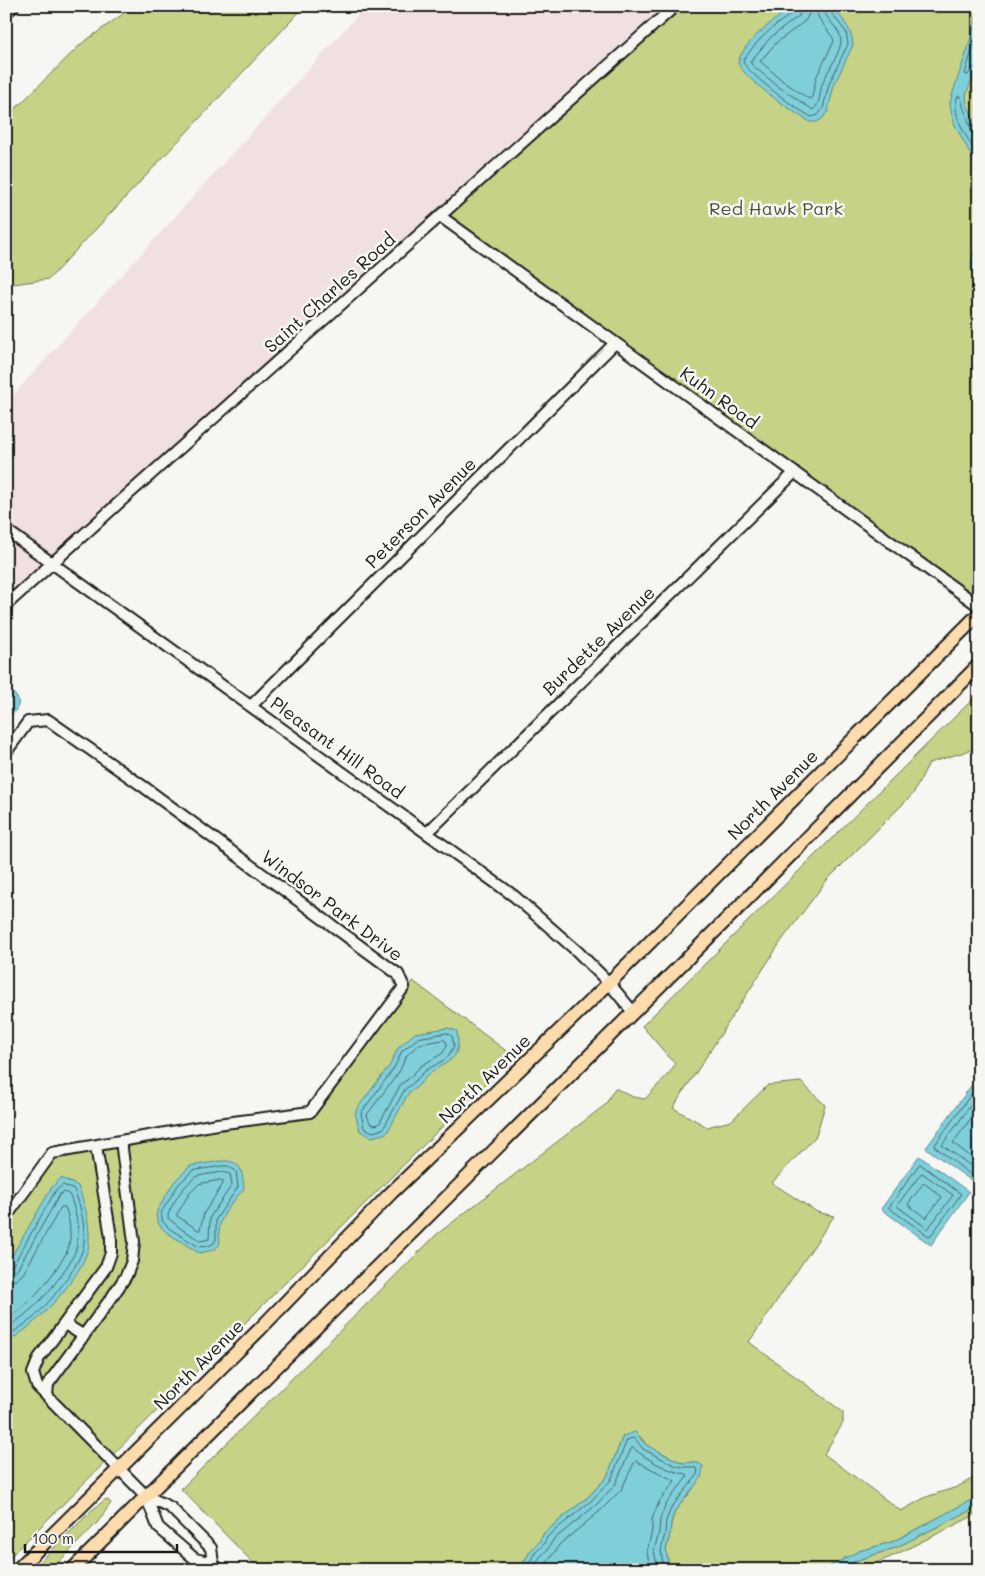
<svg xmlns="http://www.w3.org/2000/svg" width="985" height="1576" font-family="Mali,sans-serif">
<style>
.built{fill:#f1e0e2}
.green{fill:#c6d286;stroke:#717751}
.water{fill:#7fcfda;stroke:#57878e}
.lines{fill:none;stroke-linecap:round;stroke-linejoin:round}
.shore{stroke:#446468;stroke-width:1}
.minor-casing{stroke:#1c1c1c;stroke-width:14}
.major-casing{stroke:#1c1c1c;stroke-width:16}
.minor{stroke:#f6f6f2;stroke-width:10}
.major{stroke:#fcdcac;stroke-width:12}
.labels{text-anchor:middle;stroke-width:5;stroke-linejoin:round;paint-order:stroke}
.park-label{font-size:18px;fill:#4f533c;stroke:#f6f6f2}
.street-label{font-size:18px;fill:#1c1c1c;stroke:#f6f6f2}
</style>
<rect width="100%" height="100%" fill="#f6f6f2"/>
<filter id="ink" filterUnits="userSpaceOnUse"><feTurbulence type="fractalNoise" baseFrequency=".02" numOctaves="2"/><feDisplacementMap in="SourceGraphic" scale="10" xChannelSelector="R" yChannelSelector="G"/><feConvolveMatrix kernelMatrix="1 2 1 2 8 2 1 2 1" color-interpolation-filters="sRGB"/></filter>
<g filter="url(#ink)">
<!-- built -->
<g class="built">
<polygon points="366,6 672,6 50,556 6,524 6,403"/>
<polygon points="6,534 46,563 6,598"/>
</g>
<!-- green -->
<g class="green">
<polygon points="134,6 305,6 49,279 6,285 6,118 81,44"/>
<polygon points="676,6 979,6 979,603 438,216"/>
<polygon points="979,693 979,740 971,750 929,763 913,794 827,880 782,940 673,1108 707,1127 731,1121 768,1085 801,1082 825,1105 816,1136 772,1183 817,1212 834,1216 749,1342 843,1412 843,1423 824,1454 901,1511 926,1497 957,1487 979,1475 979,1496 892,1542 859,1551 823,1570 670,1570 666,1551 670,1534 671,1523 675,1511 693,1489 696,1462 683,1463 676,1460 646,1445 641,1437 623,1436 607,1477 588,1497 544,1533 539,1542 531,1550 519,1570 260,1570 181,1489 436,1235 605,1105 615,1088 633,1097 645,1099 670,1072 675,1064 642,1026"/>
<polygon points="413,981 513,1056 6,1561 6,1225 54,1157 314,1114"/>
<polygon points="106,1499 111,1503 97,1523 51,1570 32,1570 92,1510"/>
<polygon points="979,1506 979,1513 893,1556 859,1570 836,1570 858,1560 895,1548"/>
</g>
<!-- water -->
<g class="water">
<path d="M794,6H833C842,19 852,29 853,45L834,85L828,111L822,119L817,122H810C792,111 746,81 738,63C742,42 777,18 794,6Z"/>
<polygon points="979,6 979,67 972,79 966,95 967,105 972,114 975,127 979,137 979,183 975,163 955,125 952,115 950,103 953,92 968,48"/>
<path d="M979,240V283C966,270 972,255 979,240Z"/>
<path d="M6,687C24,700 21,707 6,720Z"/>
<path d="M448,1028L457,1031C462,1064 446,1059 427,1076C421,1082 417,1089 409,1092L387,1133L372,1137L360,1131L355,1113L359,1106L390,1065L398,1048L415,1033Z"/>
<polygon points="979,1075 979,1181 976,1184 926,1148"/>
<polygon points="919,1156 969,1192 931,1245 881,1209"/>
<path d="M221,1161C243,1160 242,1172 244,1189C236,1198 225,1210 221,1221C214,1240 232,1248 199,1253L166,1232L159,1225L156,1215L158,1209L174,1182L190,1166Z"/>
<path d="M61,1178L78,1186C85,1204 90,1223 89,1243C87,1273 33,1330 6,1342V1266L52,1187Z"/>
<polygon points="635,1432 646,1445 676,1460 683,1463 696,1462 703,1466 701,1478 675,1511 671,1523 670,1533 666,1551 670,1570 519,1570 531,1550 539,1542 544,1533 588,1497 607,1477 623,1436"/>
<polygon points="979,1496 979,1506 895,1548 858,1560 836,1570 823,1570 859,1551 892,1542"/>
</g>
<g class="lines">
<!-- shore -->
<g class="shore">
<path d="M796,6C795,14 786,17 780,22C766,32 754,45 744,59L743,62C751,76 797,110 812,117L818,115L823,108L829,84L848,44L846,32L830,11L829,6"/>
<path d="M802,6L799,16L771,37L750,62L753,66L779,87L813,110C821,104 819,92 823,82C827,72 842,50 841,40C840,27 824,20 823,6"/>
<polyline points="810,6 809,14 805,21 776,43 760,61 783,81 809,99 812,97 816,78 834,41 833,38 818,17 816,6"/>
<polyline points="979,26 965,74 968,75 973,68 979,66"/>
<path d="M979,138L975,137L972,134L967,116L963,106L961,97L958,96C949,115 971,142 979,159"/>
<polygon points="447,1033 452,1036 454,1046 447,1058 425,1071 411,1085 405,1089 383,1129 373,1132 364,1128 361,1113 394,1068 402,1051 418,1038"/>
<polygon points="444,1040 446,1041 447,1045 443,1053 421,1066 407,1080 401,1084 379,1124 374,1125 370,1123 367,1115 369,1112 399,1072 407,1055 420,1044"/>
<polyline points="979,1083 934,1146 975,1178 979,1178"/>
<polyline points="979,1094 942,1145 979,1172"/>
<polyline points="979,1107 953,1143 979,1163"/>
<polygon points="920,1164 961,1194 930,1237 889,1208"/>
<polygon points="222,1166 228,1166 236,1171 238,1187 216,1219 216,1239 214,1243 209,1246 199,1247 170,1229 163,1222 161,1215 162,1211 178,1185 192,1171"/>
<path d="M222,1172L230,1174L232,1185L210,1217L209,1239L201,1241L180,1228L168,1218C167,1209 188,1179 198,1176C205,1174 214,1174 222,1172Z"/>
<polygon points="922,1173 953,1195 928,1229 897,1206"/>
<polygon points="221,1180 223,1181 223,1184 204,1213 200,1230 198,1230 177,1216 177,1214 189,1194 199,1184"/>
<polygon points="924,1183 942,1197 926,1218 908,1205"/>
<path d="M6,1268L10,1267L13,1265L56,1190L63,1185L74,1190C81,1206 85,1225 84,1243C82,1264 48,1305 32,1319C24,1325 15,1331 6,1337"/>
<path d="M6,1274L13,1273L18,1268L60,1194L64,1192L69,1194C75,1207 80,1229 77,1244C76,1253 71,1260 66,1268C48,1295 33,1310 6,1329"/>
<path d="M6,1281L16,1280L23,1274L61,1207H65C70,1218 72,1238 68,1249C66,1255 61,1261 58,1266C44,1288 27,1305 6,1320"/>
<polyline points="525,1570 535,1553 543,1545 548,1536 591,1501 611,1480 627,1440 633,1438 637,1441 643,1449 674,1465 683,1467 694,1467 698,1470 696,1477 671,1508 666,1521 665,1533 661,1551 664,1570"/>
<path d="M532,1570L540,1557L548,1549L553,1540L595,1506L615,1485L631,1449L633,1448C645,1458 670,1473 687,1474L688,1476L666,1504L660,1519L659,1532L654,1551L658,1570"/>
<polyline points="541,1570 554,1553 559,1545 600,1511 621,1490 634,1463 636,1461 675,1481 659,1502 652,1519 652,1531 647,1551 650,1570"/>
</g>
<!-- minor casing -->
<g class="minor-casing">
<g id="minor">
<polyline points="6,13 14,6"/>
<polyline points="440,216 979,606"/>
<polyline points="6,530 514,896 577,951 609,983 633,1012"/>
<polyline points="6,605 122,500 675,6"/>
<polyline points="251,706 615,343"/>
<polyline points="6,752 28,722 48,720 144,787 398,974 404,987 310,1112 217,1124 52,1153 6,1217"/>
<polyline points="427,833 794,473"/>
<polyline points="96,1146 111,1237 111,1253 106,1267 39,1358 33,1373 37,1386 47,1396 146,1496 170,1507 211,1548 213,1563"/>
<polyline points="65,1324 84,1336"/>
<polyline points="47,1396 48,1384 112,1297 126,1276 132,1261 134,1242 121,1141"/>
<polyline points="146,1496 158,1527 195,1559 213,1563 219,1570"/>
</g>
</g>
<!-- major casing -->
<g class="major-casing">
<g id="major">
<polyline points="17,1570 260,1329 390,1194 609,983 979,614"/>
<polyline points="72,1570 732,914 979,665"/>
</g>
</g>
<!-- minor -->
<use href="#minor" class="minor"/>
<!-- major -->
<use href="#major" class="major"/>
</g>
</g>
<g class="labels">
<!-- park labels -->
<g class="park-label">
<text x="776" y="215">Red Hawk Park</text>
</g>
<!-- street labels -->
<g class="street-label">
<text transform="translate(330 293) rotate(-42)" y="6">Saint Charles Road</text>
<text transform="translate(719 398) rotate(36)" y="6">Kuhn Road</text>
<text transform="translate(421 513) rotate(-45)" y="6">Peterson Avenue</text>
<text transform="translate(599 641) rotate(-44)" y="6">Burdette Avenue</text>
<text transform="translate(337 748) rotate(36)" y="6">Pleasant Hill Road</text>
<text transform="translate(773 795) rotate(-45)" y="6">North Avenue</text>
<text transform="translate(332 906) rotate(37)" y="6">Windsor Park Drive</text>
<text transform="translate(485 1079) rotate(-44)" y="6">North Avenue</text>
<text transform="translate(199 1365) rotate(-45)" y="6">North Avenue</text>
</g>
</g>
<!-- margin -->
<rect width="985" height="1576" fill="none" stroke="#f6f6f2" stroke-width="25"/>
<rect x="12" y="12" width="960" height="1551" fill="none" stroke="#1c1c1c" stroke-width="2" filter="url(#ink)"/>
<!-- scale -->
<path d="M25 1544v8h152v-8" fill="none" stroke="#1c1c1c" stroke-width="2.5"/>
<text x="32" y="1544" font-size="15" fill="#1c1c1c" stroke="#f6f6f2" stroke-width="4" paint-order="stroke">100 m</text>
</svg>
